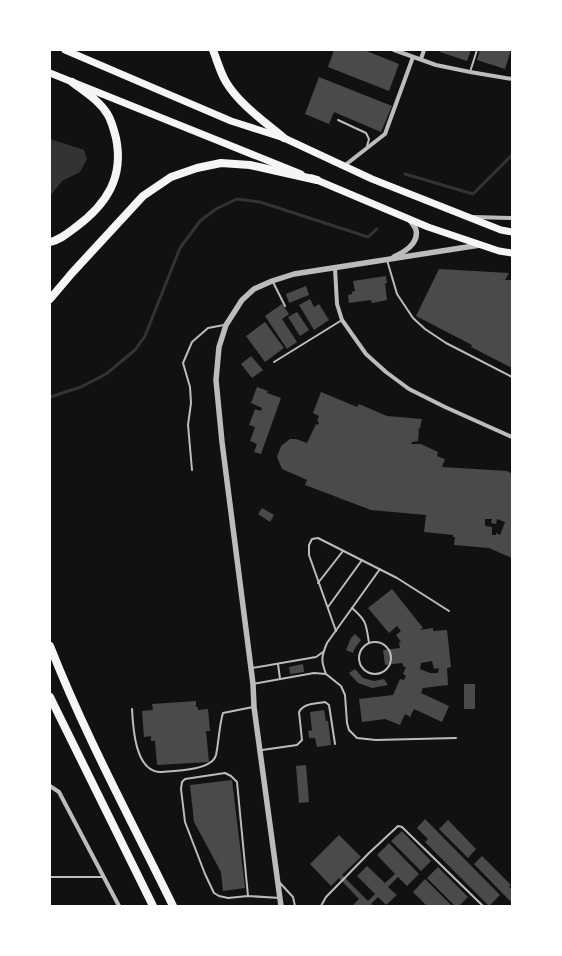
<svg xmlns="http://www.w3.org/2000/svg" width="562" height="956" font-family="Ubuntu,sans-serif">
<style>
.water{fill:#333}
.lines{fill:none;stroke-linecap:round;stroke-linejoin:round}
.stream{stroke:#333;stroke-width:3}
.building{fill:#4a4a4a;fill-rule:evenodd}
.service{stroke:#bcbcbc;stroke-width:2}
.minor{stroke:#bcbcbc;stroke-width:4}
.tertiary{stroke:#bcbcbc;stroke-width:5.5}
.trunk{stroke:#f5f5f5;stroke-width:7}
.motorway{stroke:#f5f5f5;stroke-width:8}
</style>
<rect width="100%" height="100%" fill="#111"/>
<!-- water -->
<polygon class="water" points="50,139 84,150 87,159 80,172 62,181 50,196"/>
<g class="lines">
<!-- stream -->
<g class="stream">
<polyline points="405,174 473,194 512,155"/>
<polyline points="50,397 81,387 106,374 135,350 145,336 180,248 200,221 216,209 237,199 260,202 368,237 377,229"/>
</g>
</g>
<!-- building -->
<g class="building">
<polygon points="334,50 364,50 399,64 389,91 328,67"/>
<polygon points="440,50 471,50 467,61 440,52"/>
<polygon points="480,50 511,50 505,69 477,60"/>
<polygon points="319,77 392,106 381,132 334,112 329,124 305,114"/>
<polygon points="439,269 509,273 505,280 512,280 512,368 471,347 472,345 416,316"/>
<polygon points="386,276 387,283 385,283 387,300 372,303 371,300 349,303 348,295 352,294 352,292 355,291 353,281"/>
<polygon points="306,286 309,295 289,303 286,294"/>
<polygon points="310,299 314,307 319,304 329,320 314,330 299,305"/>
<polygon points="282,304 289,314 282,319 297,342 287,349 265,316"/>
<polygon points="297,312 309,330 300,336 288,317"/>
<polygon points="265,322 284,348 265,362 246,336"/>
<polygon points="251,356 263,370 252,378 241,364"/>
<polygon points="257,387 268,391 267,393 281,398 261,454 254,452 257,444 250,441 255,427 249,425 255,409 261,411 262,408 251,403"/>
<path d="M321,392L357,407L359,404L387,416L422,419L420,428H419L418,441L412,442L411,444H421L438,452L437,456L445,459L442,467L507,471L512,474V558L489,548L454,545L455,537H453V535L424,532L426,515L371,510L305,485L307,480L282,469L277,457L281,446L290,439H296L307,443L316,424L318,425L319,422L317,421L319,416L313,413ZM485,519H492L491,523L496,524L497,519L505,522L500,535L496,533V535H492V527L485,526Z"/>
<polygon points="262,508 274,515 270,522 258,514"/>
<path d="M392,589L423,628L420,630L433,628V631L447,630L451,667L447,668L448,685L423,688L421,693L449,706L442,722L414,709L410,717L405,714L400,725L385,719L362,722L359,699L393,695L400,679L404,680L406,676L403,674L406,667H404L402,663L385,665L383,650L400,648L399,642H401L396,635L401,631L397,626L389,633L368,608ZM432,661L434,669L439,668L438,673H430L420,669L421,663Z"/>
<polygon points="355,634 361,640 355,648 353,653 346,650 351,638"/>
<polygon points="303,664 304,672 290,674 289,667"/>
<polygon points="355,669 363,678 374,681 384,679 388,685 372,688 358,683 349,673"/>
<rect x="464" y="684" width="11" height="25"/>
<polygon points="196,701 196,707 198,707 198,710 208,709 210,731 206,731 209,762 157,765 155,741 151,741 151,736 144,737 142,711 153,710 152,704"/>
<polygon points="324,710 326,721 328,721 331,745 317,747 315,738 309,738 308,731 312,730 310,712"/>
<polygon points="306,765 309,802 299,803 296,766"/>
<polygon points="232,780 245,888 223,891 221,872 194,822 190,785"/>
<polygon points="425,819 500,895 489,906 425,842 428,839 417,828"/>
<polygon points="448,820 476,849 468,858 439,829"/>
<polygon points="402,831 431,861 421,871 391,841"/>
<polygon points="339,835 361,857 342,875 368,901 375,894 357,876 367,866 385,883 395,874 377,855 389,843 419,874 407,886 398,877 388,887 397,895 386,905 378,897 371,904 373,906 352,906 359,899 339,878 331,886 310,864"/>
<polygon points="482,856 511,885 509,887 512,889 512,903 474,864"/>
<polygon points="438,867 468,897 459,906 455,906 427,878"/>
<polygon points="425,879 452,906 427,906 413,892"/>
</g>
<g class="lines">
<!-- service -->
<g class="service">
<polyline points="470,72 477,50"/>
<polyline points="338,120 366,133 369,139 367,146"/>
<polyline points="387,260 397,294 413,318 425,329 446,343 512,377"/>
<polyline points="273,282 285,306"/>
<polyline points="274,362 342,320"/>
<polyline points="192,470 188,425 191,403 190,387 183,363 192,342 208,328 224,325"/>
<polyline points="318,583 343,551"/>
<polyline points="328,607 362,560"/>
<path d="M352,608C367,621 366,624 369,643"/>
<polyline points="336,631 309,555 309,545 312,539 318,538 397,578 449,611"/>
<circle cx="375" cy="658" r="16"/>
<polyline points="278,664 280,679"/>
<polyline points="252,668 316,657 323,652"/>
<path d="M326,674C321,661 321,657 327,643L380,569"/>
<polyline points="253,684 314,673 326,674 341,686 345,695 347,723 349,730 357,738 376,740 456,738"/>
<path d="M132,709C133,727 135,770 159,772C173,771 212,771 216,755C219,741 219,726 223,713L253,707"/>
<path d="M262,750L297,745L302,740L299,712C304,703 315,704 325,702L329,705L335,744"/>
<polyline points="50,877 103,877"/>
<polyline points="280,883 293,897 295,906"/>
<polyline points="248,896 237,782 231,776 225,773 185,779 182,782 181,789 185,822 205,874 214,893 219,896 228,898 248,896 280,898"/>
<polyline points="321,906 326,897 369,853 398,826 402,827 483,906"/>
</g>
<!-- minor -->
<g class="minor">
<polyline points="394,50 436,65 470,72 512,79"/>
<polyline points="421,59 424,50"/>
<polyline points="344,166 385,134 413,57"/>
<polyline points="473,217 512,218"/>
<polyline points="335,268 337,304 342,320 366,354 386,372 409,389 445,407 512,437"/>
<polyline points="50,786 59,792 119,906"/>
</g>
<!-- tertiary -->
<g class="tertiary">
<path d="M394,257C404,252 419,244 416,230C415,226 411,222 409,219"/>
<polyline points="281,906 254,707 253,684 222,442 216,380 219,347 226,325 242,300 254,289 272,281 294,274 480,245"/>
</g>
<!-- trunk -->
<g class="trunk">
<polyline points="65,50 231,121 284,138 372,179 501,230 512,232"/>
<polyline points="50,73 301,174"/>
<polyline points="312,178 428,227 499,251 512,253"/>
</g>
<!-- motorway -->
<g class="motorway">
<path d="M213,50C217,60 220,72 226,82C240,105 264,121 284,138"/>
<path d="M50,242C60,240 68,233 76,227C107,204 124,177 116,138C114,130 112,122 108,115C100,101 85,92 72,82"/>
<polyline points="50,299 72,273 143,196 171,177 197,168 221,163 250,165 317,180"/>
<path d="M50,646C85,735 131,820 173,906"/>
<polyline points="50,697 153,906"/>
</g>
</g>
<!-- border -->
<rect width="562" height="956" fill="none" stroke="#ffffff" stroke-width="102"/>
</svg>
